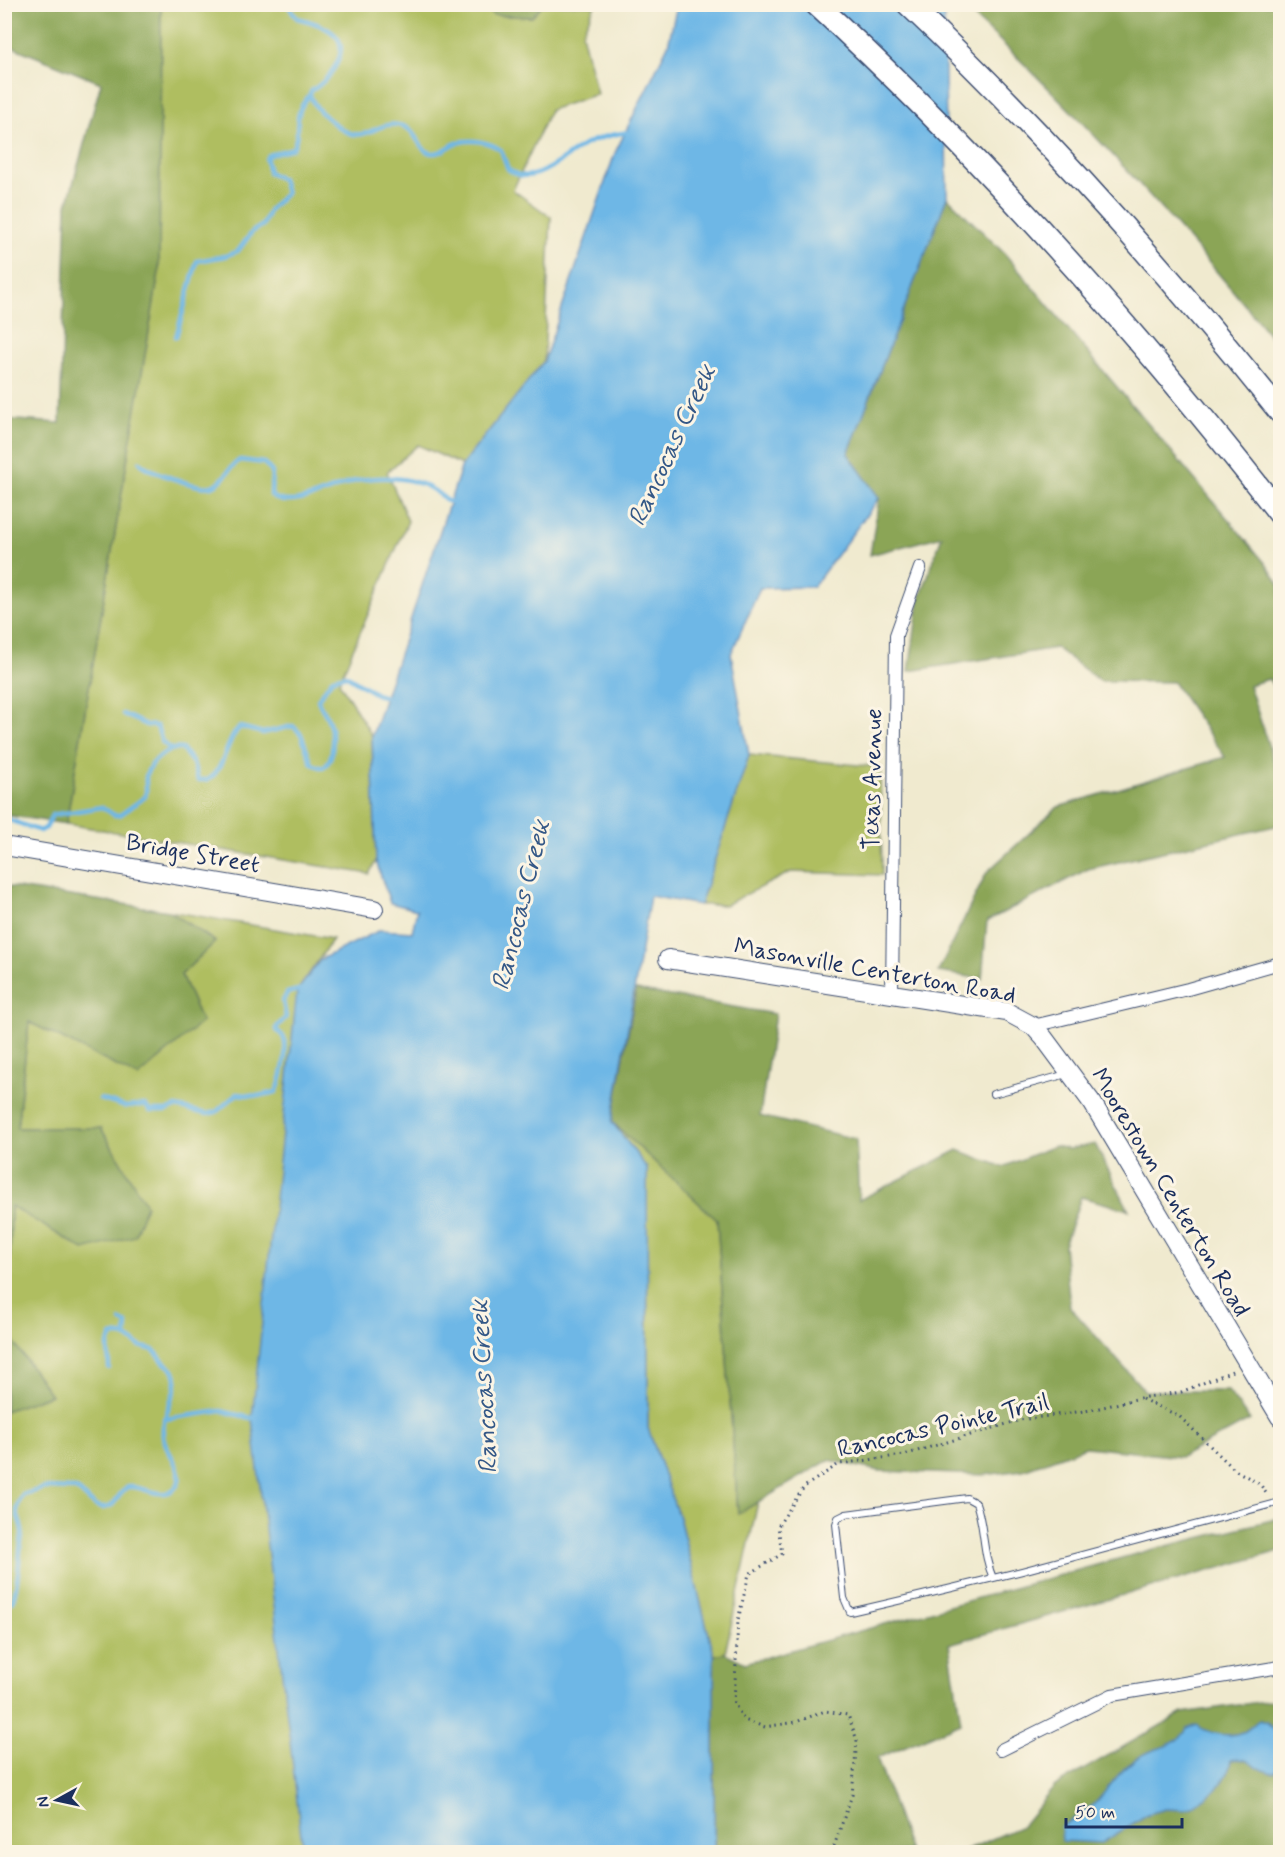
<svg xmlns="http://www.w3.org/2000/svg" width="1285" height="1857" font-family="Mynerve,sans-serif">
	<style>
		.green { fill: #afbe61; stroke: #657660; stroke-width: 1.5 }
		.forest { fill: #8ba557; stroke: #536a5a; stroke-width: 1.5 }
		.water { fill: #6eb7e6; stroke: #4473a2; stroke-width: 1.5 }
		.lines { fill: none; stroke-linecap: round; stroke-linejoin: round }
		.stream { stroke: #6eb7e6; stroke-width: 4.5 }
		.lane-casing { stroke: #3b4b6f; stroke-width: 8 }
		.street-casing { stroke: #3b4b6f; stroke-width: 14 }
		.secondary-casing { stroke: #3b4b6f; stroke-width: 20 }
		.highway-casing { stroke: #3b4b6f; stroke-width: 25 }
		.path { stroke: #3b4b6f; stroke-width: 3; stroke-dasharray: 1.5 4.5; stroke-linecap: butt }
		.lane { stroke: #fff; stroke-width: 6 }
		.street { stroke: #fff; stroke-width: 12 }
		.secondary { stroke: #fff; stroke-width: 18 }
		.highway { stroke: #fff; stroke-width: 22 }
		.labels { text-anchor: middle; stroke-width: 6; stroke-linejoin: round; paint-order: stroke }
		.street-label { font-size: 24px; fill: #1b2f5e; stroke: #fcf5e5 }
		.water-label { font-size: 26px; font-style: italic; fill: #345887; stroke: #fcf5e5 }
	</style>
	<rect width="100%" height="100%" fill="#fcf5e5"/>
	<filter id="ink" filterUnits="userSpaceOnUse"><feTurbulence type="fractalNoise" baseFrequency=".0167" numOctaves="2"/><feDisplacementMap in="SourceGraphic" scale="12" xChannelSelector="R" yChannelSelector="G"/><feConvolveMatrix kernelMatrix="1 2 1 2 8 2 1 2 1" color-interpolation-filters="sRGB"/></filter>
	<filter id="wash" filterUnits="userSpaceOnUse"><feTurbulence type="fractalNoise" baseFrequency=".008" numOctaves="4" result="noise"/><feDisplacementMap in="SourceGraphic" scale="24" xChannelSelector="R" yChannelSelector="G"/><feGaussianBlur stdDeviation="1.35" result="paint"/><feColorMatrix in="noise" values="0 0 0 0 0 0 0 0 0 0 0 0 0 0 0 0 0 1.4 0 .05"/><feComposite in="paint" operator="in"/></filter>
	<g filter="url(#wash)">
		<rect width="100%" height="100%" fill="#f0eacf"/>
		<g class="green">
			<polygon points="484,4 493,15 532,17 542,5 595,5 582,33 597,94 550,110 513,190 551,217 544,361 462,465 418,445 387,472 408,521 339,682 372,736 376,861 369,874 66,824 159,272 161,5"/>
			<polygon points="749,755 880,767 882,875 791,872 725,905 700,905"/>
			<polygon points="169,911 333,939 297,991 303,1852 5,1852 4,1411 51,1395 9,1336 11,1205 101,1129 17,1128 29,1022 202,1022 181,975 215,941"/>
			<polygon points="612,1122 717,1220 738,1513 758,1502 725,1653 714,1655 680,1521 648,1428 647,1168"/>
		</g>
		<g class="forest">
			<polygon points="5,4 161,5 159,272 66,824 5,815 4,419 60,423 67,205 101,83 5,44"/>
			<polygon points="484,5 542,5 532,17 493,15"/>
			<path d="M962,5h318v343c-98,-121 -204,-238 -318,-343z"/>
			<polygon points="947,197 1005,254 1266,564 1280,585 1280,697 1269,679 1249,685 1280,781 1280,825 1088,869 987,921 982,979 938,972 987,872 1058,807 1225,757 1173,682 1100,681 1056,648 909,671 919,601 942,536 870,555 879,498 848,454"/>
			<polygon points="5,886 169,911 215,942 181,975 202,1022 138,1077 29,1022 17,1128 101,1128 146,1205 135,1236 84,1250 11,1206 9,1336 51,1395 5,1411"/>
			<polygon points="636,990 775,1014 760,1116 856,1139 859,1200 958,1150 1003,1167 1054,1146 1069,1149 1095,1144 1129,1210 1081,1197 1064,1245 1070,1307 1145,1391 1228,1391 1250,1420 1181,1457 1086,1447 1023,1470 984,1475 879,1471 829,1460 738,1514 717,1220 612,1122"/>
			<polygon points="1280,1518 1280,1551 949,1644 961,1723 877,1758 910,1852 714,1852 714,1655 725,1653 745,1663 1150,1550"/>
			<polygon points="1280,1699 1280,1852 962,1852 1022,1826 1055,1786 1182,1713"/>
		</g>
		<g class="water">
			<polygon points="677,5 944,5 947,197 848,454 879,498 813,587 760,588 731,654 749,755 700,905 650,896 612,1122 647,1168 648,1428 680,1521 714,1655 714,1852 303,1852 252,1418 297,991 321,959 380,930 412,932 417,910 390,903 376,861 372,736 462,465 544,361 615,153 668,45"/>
			<path d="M1259,1720l8,2c10,12 13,18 13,33 0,34 -23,9 -35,5 -5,-1 -9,-1 -14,0l-3,13 -13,18 -23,16 -8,3 -18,-1 -18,5 -46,29 -40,-2 -1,-14c6,-4 34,-23 37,-27 12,-14 25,-34 42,-44 16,-9 37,-9 47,-27l10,-4c11,9 33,13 46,7 6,-2 10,-8 16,-12z"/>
		</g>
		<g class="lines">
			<g class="stream">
				<path d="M311,97c3,10 12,18 20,24 35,32 42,-4 72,5 14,4 15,25 29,27 11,1 16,-7 25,-10 14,-5 33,-1 44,7l7,19c24,21 55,-12 76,-24 13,-7 29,-11 45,-13"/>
				<path d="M176,337l21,-76 28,-5 13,-5 14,-19 11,-7 7,-16 16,-16 -4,-14 -13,-6 -3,-14 3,-4 24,-7c7,-13 2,-26 7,-38 3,-9 9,-12 12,-20 14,-7 39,-37 24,-54 -9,-10 -26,-15 -39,-18l-10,-14"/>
				<path d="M140,462c7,9 60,28 72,24 13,-4 16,-19 28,-26l24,3 8,9 -1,23c19,18 64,-9 84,-14 32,-7 69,-4 92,20l8,1"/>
				<polyline points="123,714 146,725 157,726 162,742 171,749"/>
				<path d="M4,818l36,13 6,-3 6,-13 50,-8 12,8h6l25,-18c3,-8 0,-12 1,-20 2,-14 22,-31 36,-28l11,14 5,17h10c17,-11 18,-41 32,-53l23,6 30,-7 8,8 11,30 11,4c14,-10 10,-37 4,-51 -3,-7 -8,-11 -9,-18l15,-21 13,-3 30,19 13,4"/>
				<path d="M100,1099l26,8 19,-2 5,6h16l10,-4 31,7 9,-2 21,-18 21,2 18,-4c6,-11 12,-42 8,-53 -1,-6 -7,-6 -8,-11l10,-11 -3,-16 4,-8 15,-4"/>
				<polyline points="121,1321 127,1324 126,1336"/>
				<polyline points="165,1419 221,1411 256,1419"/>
				<path d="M12,1602c8,-21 6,-44 10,-66 3,-14 -13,-21 1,-41l21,-7 31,1c11,5 21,27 37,16 6,-5 8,-14 16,-18 15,-2 35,15 48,0 12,-14 -11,-35 -13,-51 -3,-19 18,-48 12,-62 -2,-7 -8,-8 -12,-13 -4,-4 -5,-8 -10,-11 -4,-2 -9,-2 -13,-4 -11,-6 -14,-14 -28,-10l-4,8 1,24"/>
			</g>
		</g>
	</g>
	<g filter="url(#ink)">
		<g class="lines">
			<defs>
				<g id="lane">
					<polyline points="993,1094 1067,1074"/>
					<path d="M993,1578c-11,-24 -8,-51 -17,-75l-9,-5 -121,16 -8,4 -2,6 8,74 6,14c57,-13 115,-27 172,-41l258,-69"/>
				</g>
				<g id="street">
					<polyline points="892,996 896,635 920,568"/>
					<polyline points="1033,1026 1188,989 1280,963"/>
					<polyline points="1001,1750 1112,1695 1280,1667"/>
				</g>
				<g id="secondary">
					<polyline points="4,846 374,909"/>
					<polyline points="668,959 1007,1012 1033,1026 1044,1038 1093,1104 1280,1417"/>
				</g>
				<g id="highway">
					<path d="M816,4c170,156 323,330 464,510"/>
					<path d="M908,4c135,127 257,265 372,408"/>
				</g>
			</defs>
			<use href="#lane" class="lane-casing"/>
			<use href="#street" class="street-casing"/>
			<use href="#secondary" class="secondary-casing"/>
			<use href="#highway" class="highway-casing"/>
			<g class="path">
				<polyline points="1142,1399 1179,1416 1235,1470 1260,1484 1268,1496"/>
				<polyline points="832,1852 852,1795 857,1740 848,1715 825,1711 796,1722 765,1727 744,1720 734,1703 738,1620 749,1574 782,1554 778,1526 804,1487 839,1464 904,1455 1020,1420 1091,1410 1140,1398 1181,1392 1235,1370"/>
			</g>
			<use href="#lane" class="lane"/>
			<use href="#street" class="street"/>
			<use href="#secondary" class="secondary"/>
			<use href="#highway" class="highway"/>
		</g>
	</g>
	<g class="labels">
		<g class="street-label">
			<text transform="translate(872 779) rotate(-89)" y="8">Texas Avenue</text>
			<text transform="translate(193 853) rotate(10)" y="8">Bridge Street</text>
			<text transform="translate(875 970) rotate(10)" y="8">Masonville Centerton Road</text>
			<text transform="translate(1171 1192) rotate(59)" y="8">Moorestown Centerton Road</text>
			<text transform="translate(943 1425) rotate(-13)" y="8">Rancocas Pointe Trail</text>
		</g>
		<g class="water-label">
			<text transform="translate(671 445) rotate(-65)" y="9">Rancocas Creek</text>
			<text transform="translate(520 905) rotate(-76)" y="9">Rancocas Creek</text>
			<text transform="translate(483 1387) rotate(-93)" y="9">Rancocas Creek</text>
		</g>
	</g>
	<rect width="1285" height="1857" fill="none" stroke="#fcf5e5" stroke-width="24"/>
	<g transform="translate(57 1800) rotate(262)" stroke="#fcf5e5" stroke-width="4.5" paint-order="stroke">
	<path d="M0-4.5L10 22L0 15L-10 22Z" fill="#1b2f5e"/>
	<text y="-9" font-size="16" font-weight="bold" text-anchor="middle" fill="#1b2f5e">N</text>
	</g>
	<path d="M1066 1818v9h116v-9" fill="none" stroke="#1b2f5e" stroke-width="3"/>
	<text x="1075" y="1818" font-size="18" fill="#1b2f5e" stroke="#fcf5e5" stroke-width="4.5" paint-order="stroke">50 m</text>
</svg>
